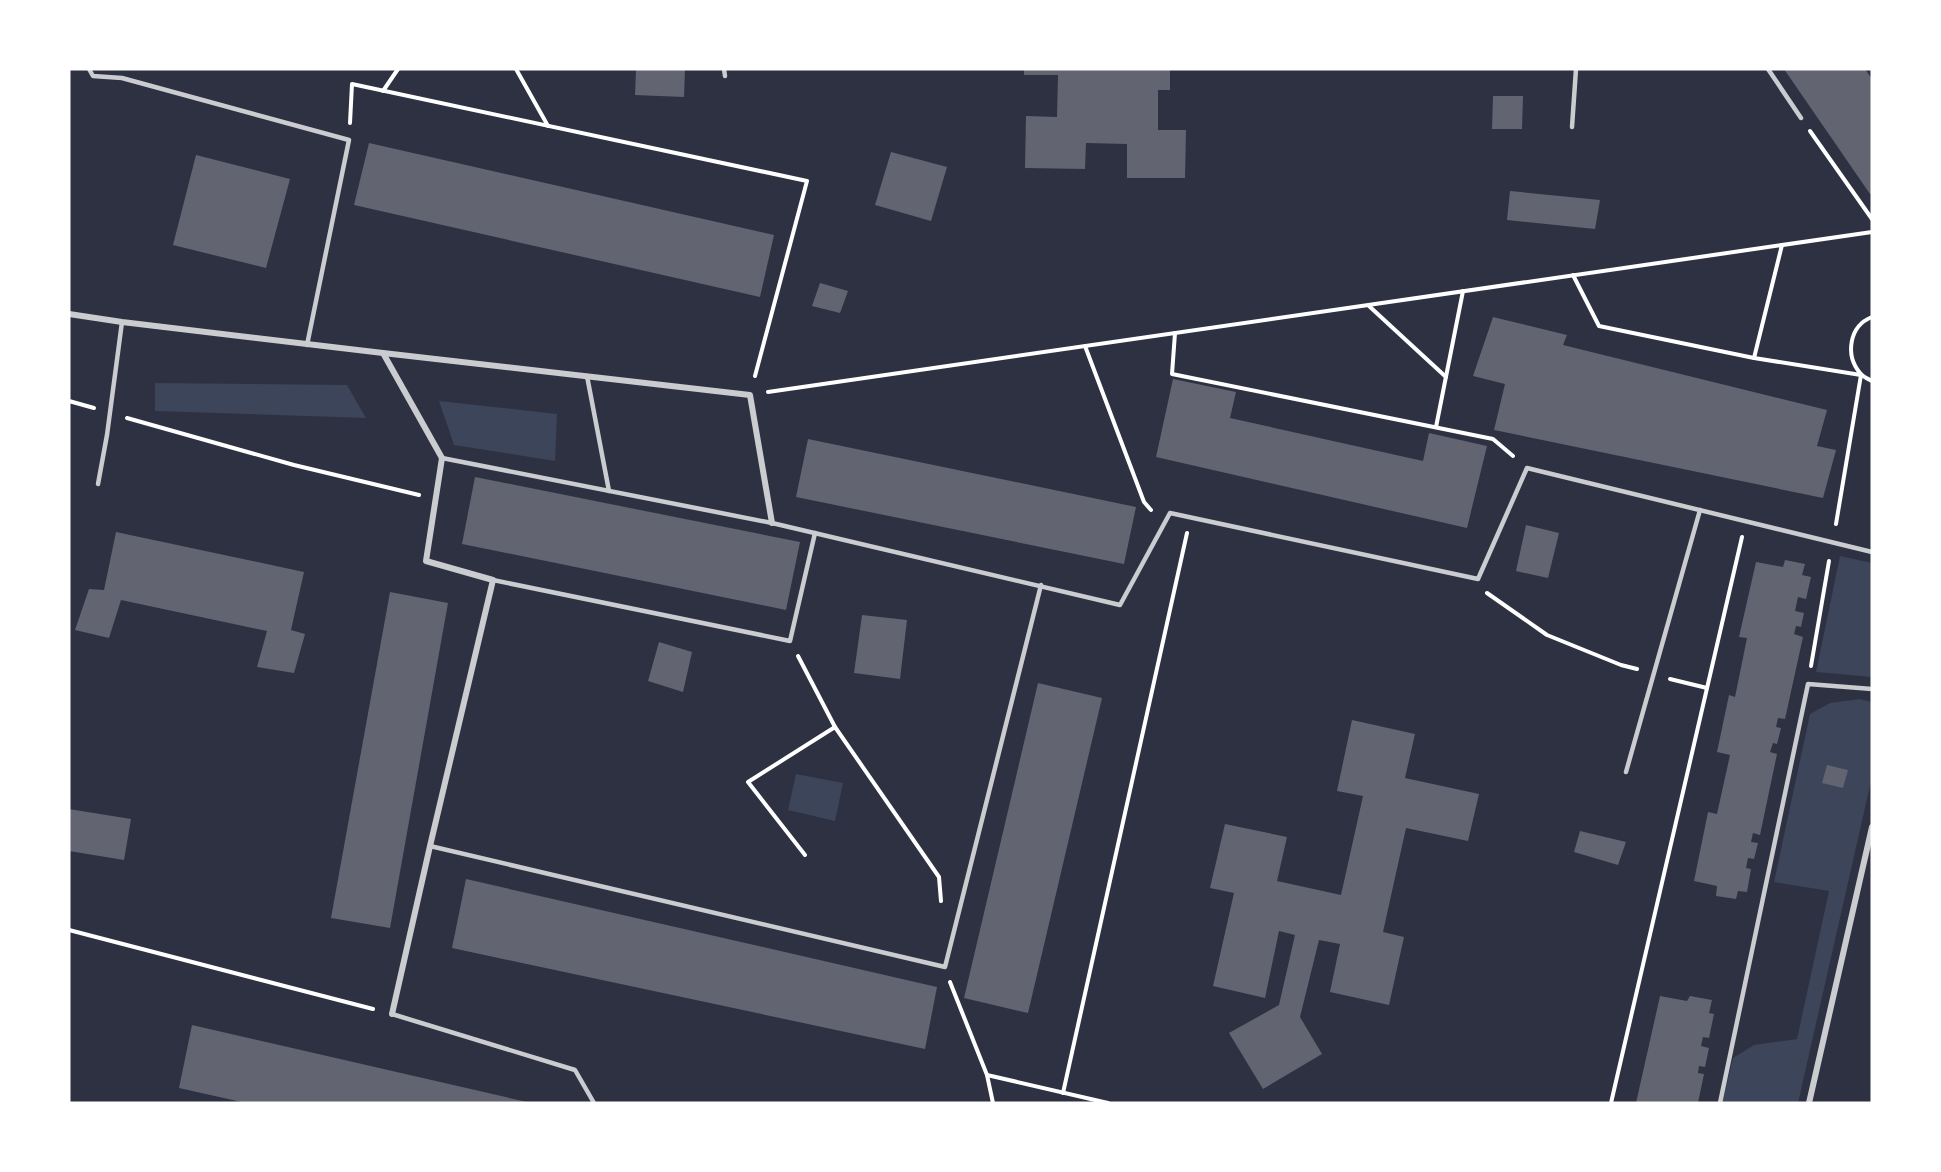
<svg xmlns="http://www.w3.org/2000/svg" width="1941" height="1172" font-family="Mulish,sans-serif">
	<style>
		.green { fill: #3c4559 }
		.building { fill: #626471 }
		.lines { fill: none; stroke-linecap: round; stroke-linejoin: round }
		.path { stroke: #fff; stroke-width: 4 }
		.service { stroke: #caccd0; stroke-width: 4.5 }
		.minor { stroke: #caccd0; stroke-width: 6 }
	</style>
	<rect width="100%" height="100%" fill="#2d3142"/>
	<g class="green">
		<polygon points="155,383 347,385 366,418 155,411"/>
		<polygon points="439,401 557,414 555,461 454,445"/>
		<polygon points="1840,556 1872,563 1872,677 1816,672"/>
		<polygon points="1860,699 1872,702 1872,777 1798,1103 1722,1103 1733,1058 1754,1045 1797,1039 1829,891 1774,882 1810,714 1830,703"/>
		<polygon points="796,774 843,783 835,821 788,810"/>
	</g>
	<g class="building">
		<polygon points="636,69 685,69 684,97 635,95"/>
		<polygon points="1024,69 1170,69 1170,90 1158,90 1158,130 1186,130 1185,178 1127,178 1127,144 1086,143 1085,169 1025,168 1026,116 1057,117 1058,75 1024,75"/>
		<polygon points="1784,69 1865,69 1872,79 1872,193 1870,194"/>
		<polygon points="1493,96 1523,96 1522,129 1492,129"/>
		<polygon points="369,143 774,235 760,297 354,205"/>
		<polygon points="891,152 947,167 931,221 875,205"/>
		<polygon points="196,155 290,179 266,268 173,245"/>
		<polygon points="1510,191 1600,200 1595,229 1507,220"/>
		<polygon points="820,283 848,291 840,313 812,306"/>
		<polygon points="1493,317 1567,335 1563,345 1827,410 1817,446 1836,450 1823,498 1494,430 1505,384 1473,376"/>
		<polygon points="1173,379 1236,392 1230,418 1423,461 1429,433 1487,446 1467,528 1156,457"/>
		<polygon points="808,439 1136,507 1124,564 796,497"/>
		<polygon points="475,477 800,542 786,610 462,544"/>
		<polygon points="1526,525 1559,533 1548,578 1516,571"/>
		<polygon points="116,532 304,572 291,630 305,634 294,673 257,667 267,631 121,600 109,638 75,630 89,589 104,590"/>
		<polygon points="1785,560 1805,564 1802,575 1811,577 1806,599 1798,597 1795,611 1804,613 1801,627 1796,626 1794,634 1803,637 1785,719 1778,718 1776,727 1781,728 1777,744 1773,743 1770,752 1777,754 1760,835 1753,833 1751,842 1758,843 1754,859 1748,858 1746,868 1751,869 1747,892 1738,891 1736,899 1716,896 1717,886 1694,881 1708,812 1717,814 1730,755 1717,752 1729,695 1735,697 1747,638 1739,637 1756,562 1783,567"/>
		<polygon points="390,592 448,603 390,928 331,918"/>
		<polygon points="862,615 907,620 900,679 854,673"/>
		<polygon points="659,642 692,652 683,692 648,681"/>
		<polygon points="1038,683 1102,698 1028,1013 964,998"/>
		<polygon points="1352,720 1415,734 1405,778 1479,794 1468,841 1406,828 1383,932 1404,937 1389,1005 1330,992 1340,944 1319,940 1300,1017 1322,1054 1263,1089 1229,1033 1279,1005 1295,935 1279,931 1265,998 1213,986 1234,893 1210,888 1225,824 1287,837 1277,881 1341,895 1363,796 1337,791"/>
		<polygon points="1827,765 1848,770 1843,788 1822,783"/>
		<polygon points="69,809 131,819 124,860 69,851"/>
		<polygon points="1580,831 1626,842 1618,865 1574,852"/>
		<polygon points="466,879 937,987 925,1049 452,948"/>
		<polygon points="1660,996 1687,1001 1690,996 1712,1000 1709,1013 1714,1014 1709,1038 1703,1037 1701,1046 1709,1048 1705,1067 1699,1066 1698,1073 1704,1074 1698,1103 1636,1103"/>
		<polygon points="192,1025 527,1102 527,1103 246,1103 179,1088"/>
	</g>
	<g class="lines">
		<g class="path">
			<polyline points="516,69 548,126"/>
			<polyline points="383,91 398,69"/>
			<polyline points="350,123 352,84 807,181 755,376"/>
			<polyline points="1810,131 1872,219"/>
			<polyline points="1573,275 1599,326 1754,358 1861,375 1836,524"/>
			<polyline points="1369,306 1446,377"/>
			<path d="M1872,317c-23,9 -27,38 -12,56 3,4 8,6 12,8"/>
			<polyline points="1175,333 1172,374 1493,439 1513,456"/>
			<polyline points="1085,346 1144,502 1151,510"/>
			<polyline points="1754,358 1782,245"/>
			<polyline points="768,392 1872,232"/>
			<polyline points="69,401 94,408"/>
			<polyline points="127,418 294,465 419,495"/>
			<polyline points="1436,427 1463,291"/>
			<polyline points="1487,593 1547,635 1621,665 1637,669"/>
			<polyline points="798,656 835,727"/>
			<polyline points="1811,666 1829,561"/>
			<polyline points="1670,679 1707,688"/>
			<polyline points="805,855 748,782 835,727 939,877 941,901"/>
			<polyline points="69,930 373,1009"/>
			<polyline points="950,982 987,1075 1108,1103"/>
			<polyline points="987,1075 993,1103"/>
			<polyline points="1063,1093 1187,533"/>
			<polyline points="1611,1103 1742,537"/>
		</g>
		<g class="service">
			<polyline points="89,69 93,76 122,78 349,140 307,345"/>
			<polyline points="724,69 725,76"/>
			<polyline points="1768,69 1801,118"/>
			<polyline points="1572,127 1576,69"/>
			<polyline points="587,376 609,491"/>
			<polyline points="442,458 772,523 1120,605 1170,513 1478,579 1527,468 1872,552"/>
			<polyline points="98,484 107,435 122,322"/>
			<polyline points="493,580 790,641 815,533"/>
			<polyline points="1626,772 1700,510"/>
			<polyline points="430,846 945,967 1041,585"/>
			<polyline points="392,1014 575,1070 594,1103"/>
			<polyline points="1720,1103 1808,684 1872,689"/>
		</g>
		<g class="minor">
			<polyline points="69,314 122,322 383,353 442,458 426,561 493,580 430,846 392,1014"/>
			<polyline points="383,353 750,395 772,523"/>
			<polyline points="1809,1103 1872,827"/>
		</g>
	</g>
	<rect width="1941" height="1172" fill="none" stroke="#ffffff" stroke-width="141"/>
</svg>
